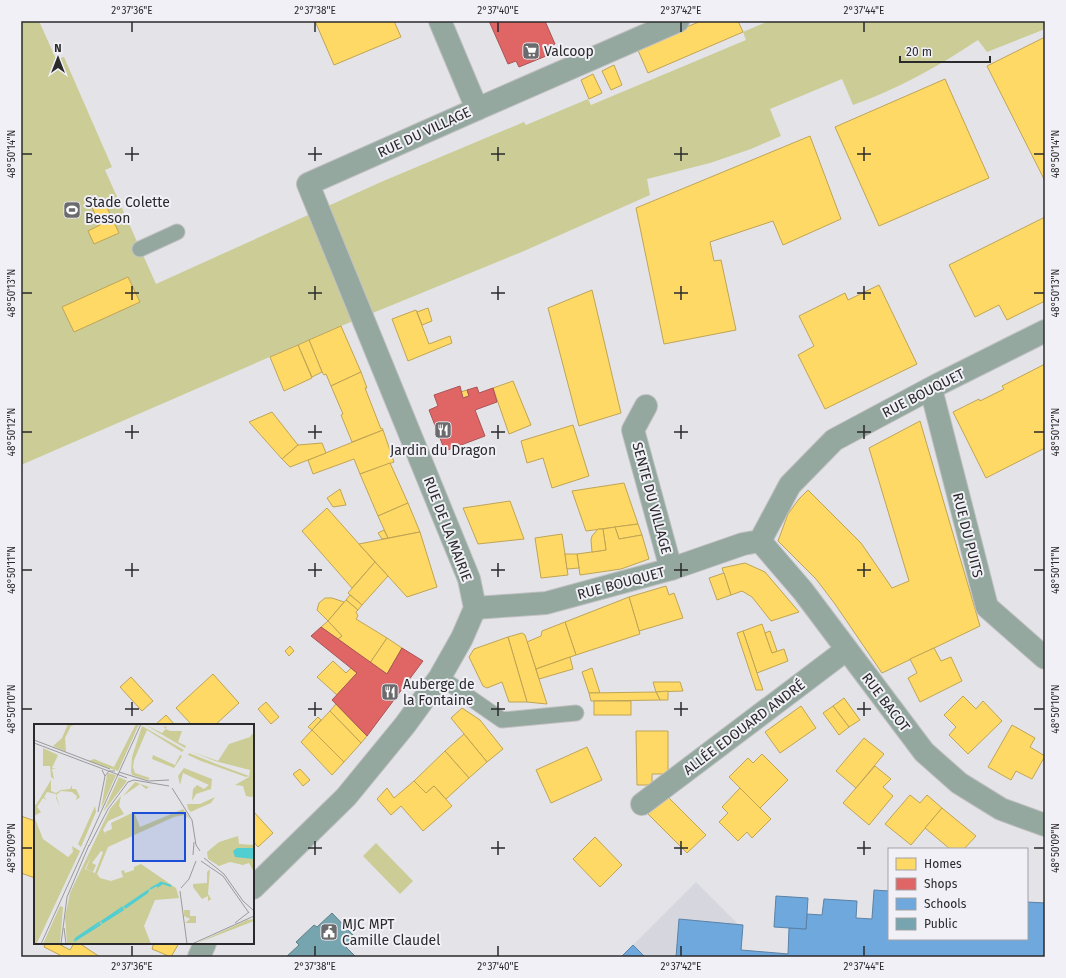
<svg xmlns="http://www.w3.org/2000/svg" width="1066" height="978" font-family="'Fira Sans',sans-serif">
	<style>
		.built { fill: #d6d6df }
		.green { fill: #cbcc96 }
		.homes { fill: #ffd966; stroke: #bfa455 }
		.shops { fill: #e06666; stroke: #a95455 }
		.schools { fill: #6fa8dc; stroke: #5a82a7 }
		.public { fill: #76a5af; stroke: #5f8088 }
		.lines { fill: none; stroke-linecap: round; stroke-linejoin: round }
		.lane-casing { stroke: #c0c0c2; stroke-width: 17 }
		.street-casing { stroke: #c0c0c2; stroke-width: 24 }
		.lane { stroke: #94a89f; stroke-width: 15 }
		.street { stroke: #94a89f; stroke-width: 22 }
		.ticks { fill: none; stroke: #2a2a2c; stroke-width: 1.5 }
		.labels { text-anchor: middle; stroke-width: 4; stroke-linejoin: round; paint-order: stroke }
		.poi-label { font-size: 14px; fill: #2a2a2c; stroke: #f0f0f6; text-anchor: start }
		.street-label { font-size: 14px; fill: #2a2a2c; stroke: #f0f0f6 }
		.inset-river { fill: none; stroke: #50ced2; stroke-width: 2 }
		.inset-road { fill: none; stroke: #9a9a9d; stroke-width: 1 }
		.view { fill: #1d4ed8; fill-opacity: 0.15; stroke: #1d4ed8; stroke-width: 2 }
		.inset-edge { fill: none; stroke: #2a2a2c; stroke-width: 2 }
		.neatline { fill: none; stroke: #2a2a2c; stroke-width: 1.5 }
		.ticks-label { font-size: 10px; text-anchor: middle; fill: #2a2a2c }
	</style>
	<rect width="100%" height="100%" fill="#e4e4e8"/>
	<polygon class="built" points="696,882 738,924 743,925 742,950 788,953 789,928 774,927 776,896 808,898 807,914 822,915 824,899 857,901 856,918 871,919 874,890 889,891 889,939 1027,939 1027,902 1045,903 1045,957 621,957"/>
	<g class="green">
		<path d="M21,21h18l17,38 8,-2 48,110 -7,3 51,114 225,-102 143,-60 2,3 62,-26 3,6 155,-65 -3,-8 26,-11h276v8l-58,23 -9,-12c-39,26 -80,49 -125,65l-11,-26 -72,30 11,27 -30,13 -41,14 -63,16 3,16 -126,56 -183,75 -320,139z"/>
		<polygon points="376,843 413,881 400,894 363,856"/>
	</g>
	<g class="homes">
		<polygon points="315,21 394,21 401,37 334,65"/>
		<polygon points="701,21 738,21 743,32 648,73 637,48"/>
		<polygon points="1045,37 1045,181 987,66"/>
		<polygon points="614,65 622,85 611,90 602,71"/>
		<polygon points="593,74 602,93 589,99 581,80"/>
		<polygon points="945,79 989,178 879,226 835,127"/>
		<polygon points="810,136 841,219 783,245 773,221 710,242 714,261 721,260 736,330 664,344 636,208"/>
		<polygon points="103,199 119,233 94,244 88,231 100,225 91,205"/>
		<polygon points="1045,217 1045,301 1007,320 999,305 975,317 949,265"/>
		<polygon points="128,277 140,302 74,332 62,307"/>
		<polygon points="879,285 917,364 825,409 798,355 814,346 799,316 845,293 848,300"/>
		<polygon points="592,290 621,413 579,426 548,308"/>
		<polygon points="428,308 432,321 422,325 417,312"/>
		<polygon points="416,310 429,344 450,336 452,343 408,361 392,319"/>
		<polygon points="341,326 361,372 331,386 326,374 324,375 322,372 309,340"/>
		<polygon points="309,340 322,372 312,377 298,345"/>
		<polygon points="298,345 312,378 284,391 270,357"/>
		<polygon points="1045,364 1045,448 986,478 953,412 979,399 980,401 1004,389 1002,386"/>
		<polygon points="361,372 367,388 365,388 381,429 382,428 383,430 352,442 341,415 343,414 331,386"/>
		<polygon points="513,381 531,425 509,434 493,388"/>
		<polygon points="467,390 469,396 463,398 461,392"/>
		<polygon points="272,412 298,445 282,459 249,422"/>
		<polygon points="920,421 980,626 882,673 835,604 816,579 778,541 788,514 799,499 808,490 861,543 892,588 909,581 869,448"/>
		<polygon points="573,425 589,476 552,488 543,458 527,463 521,441"/>
		<polygon points="383,430 394,462 360,474 354,459 313,474 308,460"/>
		<polygon points="322,443 326,453 290,467 282,459 298,445"/>
		<polygon points="390,463 408,503 378,516 360,474"/>
		<polygon points="624,483 638,524 586,531 572,491"/>
		<polygon points="340,489 346,505 333,507 327,498"/>
		<polygon points="510,501 524,539 478,544 463,508"/>
		<polygon points="408,503 420,532 388,538 378,516"/>
		<polygon points="327,508 375,562 352,588 302,531"/>
		<polygon points="638,524 642,535 619,539 615,527"/>
		<polygon points="615,527 619,539 642,535 649,559 621,569 580,575 577,554 606,550 603,529"/>
		<polygon points="598,529 603,529 606,550 592,552 591,540 592,536"/>
		<polygon points="384,530 388,538 382,539 378,533"/>
		<polygon points="420,532 437,587 407,597 359,544"/>
		<polygon points="562,534 568,575 541,578 535,538"/>
		<polygon points="565,554 577,554 579,568 567,569"/>
		<polygon points="375,562 388,576 362,605 348,593"/>
		<polygon points="745,563 765,572 799,612 771,621 752,597 742,591 731,595 722,568"/>
		<polygon points="724,573 731,595 717,600 709,578"/>
		<polygon points="666,586 669,595 674,593 683,618 639,631 629,597"/>
		<polygon points="350,595 362,605 358,610 346,600"/>
		<polygon points="629,597 640,634 576,655 565,622"/>
		<polygon points="325,598 332,598 344,602 328,621 317,610 319,603"/>
		<polygon points="346,600 358,610 356,612 358,616 356,619 387,638 370,663 338,639 342,636 328,621"/>
		<polygon points="328,621 342,636 338,639 321,627"/>
		<polygon points="565,622 576,655 536,669 527,642 541,636 542,631"/>
		<polygon points="762,624 772,653 784,649 788,661 757,673 743,631"/>
		<polygon points="743,631 757,673 763,690 756,690 737,633"/>
		<polygon points="770,631 777,651 772,653 765,633"/>
		<polygon points="522,633 525,635 547,704 527,702 508,637"/>
		<polygon points="508,637 527,702 509,702 502,682 487,688 483,686 469,657 474,649"/>
		<polygon points="387,638 402,648 387,674 370,663"/>
		<polygon points="290,646 294,651 289,656 285,651"/>
		<polygon points="934,648 941,661 951,657 962,681 920,702 908,678 917,673 910,659"/>
		<polygon points="570,657 573,669 539,679 536,669"/>
		<polygon points="333,661 346,673 351,668 357,673 337,695 317,677"/>
		<polygon points="592,668 600,693 589,693 582,672"/>
		<polygon points="213,674 239,703 215,725 192,725 176,708"/>
		<polygon points="131,677 153,701 142,711 120,687"/>
		<polygon points="653,682 680,682 683,691 656,692"/>
		<polygon points="668,691 668,700 660,700 656,692"/>
		<polygon points="656,692 660,700 591,701 589,693"/>
		<polygon points="963,696 976,709 983,701 1002,721 968,754 949,735 956,727 944,715"/>
		<polygon points="844,698 860,720 849,727 833,706"/>
		<rect x="594" y="701" width="37" height="14"/>
		<polygon points="266,702 279,717 271,724 258,709"/>
		<polygon points="336,704 367,736 361,743 330,711"/>
		<polygon points="801,706 816,728 780,753 765,732"/>
		<polygon points="833,706 849,727 839,735 823,713"/>
		<polygon points="462,708 480,720 503,749 487,762 451,718"/>
		<polygon points="330,711 361,743 344,762 312,730"/>
		<polygon points="166,715 175,725 155,725"/>
		<polygon points="318,717 321,720 312,730 308,727"/>
		<polygon points="1012,725 1035,738 1030,747 1045,756 1032,779 1016,771 1011,780 988,767"/>
		<polygon points="312,730 344,762 332,775 301,742"/>
		<polygon points="636,731 668,731 668,774 652,774 652,785 637,785"/>
		<polygon points="464,734 487,762 469,778 445,751"/>
		<polygon points="864,738 884,754 856,788 836,771"/>
		<polygon points="587,747 602,780 551,803 536,770"/>
		<polygon points="445,751 469,778 446,799 434,786 426,793 414,781"/>
		<polygon points="762,754 788,780 760,808 729,777 748,758 753,763"/>
		<polygon points="875,766 891,779 883,787 893,796 869,825 843,803"/>
		<polygon points="300,769 310,780 303,786 293,774"/>
		<polygon points="414,781 426,793 434,786 452,806 423,831 401,806 391,815 377,799 387,788 394,798"/>
		<polygon points="740,788 771,819 752,838 747,832 738,841 719,822 728,813 722,807"/>
		<polygon points="666,795 706,835 687,853 647,813"/>
		<polygon points="910,795 920,803 927,795 942,808 911,845 885,824"/>
		<polygon points="942,808 976,836 964,849 950,849 925,828"/>
		<polygon points="253,811 273,833 258,847 253,841"/>
		<polygon points="21,816 35,821 35,878 21,873"/>
		<polygon points="595,837 622,865 600,887 573,859"/>
		<polygon points="46,943 57,943 70,950 74,943 79,943 100,957 59,957 60,955 44,947"/>
		<polygon points="154,943 179,943 171,957 152,949"/>
	</g>
	<g class="shops">
		<polygon points="489,21 545,21 555,44 548,47 551,54 519,67 516,61 508,64"/>
		<polygon points="460,386 463,398 469,396 467,390 477,387 479,393 493,388 497,402 475,410 485,436 445,451 429,410 438,406 434,395"/>
		<polygon points="321,627 387,674 402,648 423,661 367,736 332,700 357,673 311,636"/>
	</g>
	<g class="schools">
		<polygon points="874,890 889,891 889,939 1027,939 1027,902 1045,903 1045,957 676,957 679,919 743,925 741,950 788,954 789,928 806,929 807,914 822,915 824,899 857,901 856,918 872,919"/>
		<polygon points="776,896 808,898 806,929 774,927"/>
		<polygon points="633,945 645,957 621,957"/>
	</g>
	<polygon class="public" points="332,913 356,938 346,947 356,957 286,957 299,945 296,942 314,925 317,927"/>
	<g class="lines">
		<defs>
			<g id="lane">
				<polyline points="140,249 177,232"/>
				<polyline points="440,677 502,720 576,713"/>
			</g>
			<g id="street">
				<polyline points="477,109 678,21"/>
				<polyline points="931,389 987,607 1045,658"/>
				<polyline points="646,406 633,430 671,569"/>
				<polyline points="760,541 803,591 924,752 959,783 1001,809 1045,825"/>
				<polyline points="475,608 546,603 671,569 743,544 760,541 790,485 834,440 937,385 1045,331"/>
				<polyline points="642,804 846,650"/>
				<polyline points="253,888 346,797 405,725 440,677 462,638 475,608 469,579 308,184 477,109 440,21"/>
				<polyline points="199,957 205,943"/>
			</g>
		</defs>
		<use href="#lane" class="lane-casing"/>
		<use href="#street" class="street-casing"/>
		<use href="#lane" class="lane"/>
		<use href="#street" class="street"/>
	</g>
	<path class="ticks" d="M132,22v10M315,22v10M498,22v10M681,22v10M864,22v10M132,147v14M315,147v14M498,147v14M681,147v14M864,147v14M22,154h10M125,154h14M308,154h14M491,154h14M674,154h14M857,154h14M1034,154h10M132,286v14M315,286v14M498,286v14M681,286v14M864,286v14M22,293h10M125,293h14M308,293h14M491,293h14M674,293h14M857,293h14M1034,293h10M132,425v14M315,425v14M498,425v14M681,425v14M864,425v14M22,432h10M125,432h14M308,432h14M491,432h14M674,432h14M857,432h14M1034,432h10M132,563v14M315,563v14M498,563v14M681,563v14M864,563v14M22,570h10M125,570h14M308,570h14M491,570h14M674,570h14M857,570h14M1034,570h10M132,702v14M315,702v14M498,702v14M681,702v14M864,702v14M22,709h10M125,709h14M308,709h14M491,709h14M674,709h14M857,709h14M1034,709h10M315,841v14M498,841v14M681,841v14M864,841v14M22,848h10M308,848h14M491,848h14M674,848h14M857,848h14M1034,848h10M132,946v10M315,946v10M498,946v10M681,946v10M864,946v10"/>
	<defs>
		<symbol id="supermarket-square" viewBox="-11 -11 22 22"><rect x="-9" y="-9" width="18" height="18" rx="4" fill="#6b6b6e" stroke="#f0f0f6"/><path d="M-6-5.5h2.5l.6 2H6L4.5 2H-2.5L-4.4-4H-6ZM-1.5 3.2a1.3 1.3 0 1 0 .1 0ZM3 3.2a1.3 1.3 0 1 0 .1 0Z" fill="#fff"/></symbol>
		<symbol id="stadium-square" viewBox="-11 -11 22 22"><rect x="-9" y="-9" width="18" height="18" rx="4" fill="#6b6b6e" stroke="#f0f0f6"/><path d="M0-5a6.5 5 0 1 0 0 10a6.5 5 0 1 0 0-10ZM-3.5-1.8h7v3.6h-7Z" fill="#fff"/></symbol>
		<symbol id="restaurant-square" viewBox="-11 -11 22 22"><rect x="-9" y="-9" width="18" height="18" rx="4" fill="#6b6b6e" stroke="#f0f0f6"/><path d="M-5-6h1v4h1v-4h1v4h1v-4h1v5L-1.5 .5V6h-2V.5L-5-1ZM5-6V6H3V1.5H1.5Q1.5-4 5-6Z" fill="#fff"/></symbol>
		<symbol id="civic-square" viewBox="-11 -11 22 22"><rect x="-9" y="-9" width="18" height="18" rx="4" fill="#6b6b6e" stroke="#f0f0f6"/><path d="M-.6-6.5H3V-4.5H.6V-3L4-1V1h2V6H-6V1h2V-1L-.6-3ZM-1.2 2.5V6h2.4V2.5Z" fill="#fff"/></symbol>
	</defs>
	<g fill-rule="evenodd">
		<use href="#supermarket-square" x="521" y="41" width="20" height="20"/>
		<use href="#stadium-square" x="62" y="200" width="20" height="20"/>
		<use href="#restaurant-square" x="433" y="420" width="20" height="20"/>
		<use href="#restaurant-square" x="380" y="682" width="20" height="20"/>
		<use href="#civic-square" x="319" y="922" width="20" height="20"/>
	</g>
	<g class="labels">
		<g class="poi-label">
			<text x="544" y="56">Valcoop</text>
			<text x="85" y="207">Stade Colette<tspan x="85" dy="16">Besson</tspan></text>
			<text x="443" y="455" text-anchor="middle">Jardin du Dragon</text>
			<text x="403" y="689">Auberge de<tspan x="403" dy="16">la Fontaine</tspan></text>
			<text x="342" y="929">MJC MPT<tspan x="342" dy="16">Camille Claudel</tspan></text>
		</g>
		<g class="street-label">
			<text transform="translate(424 132) rotate(-25)" y="5">RUE DU VILLAGE</text>
			<text transform="translate(923 393) rotate(-27)" y="5">RUE BOUQUET</text>
			<text transform="translate(652 498) rotate(75)" y="5">SENTE DU VILLAGE</text>
			<text transform="translate(448 529) rotate(69)" y="5">RUE DE LA MAIRIE</text>
			<text transform="translate(968 535) rotate(76)" y="5">RUE DU PUITS</text>
			<text transform="translate(621 583) rotate(-15)" y="5">RUE BOUQUET</text>
			<text transform="translate(886 702) rotate(53)" y="5">RUE BACOT</text>
			<text transform="translate(744 727) rotate(-37)" y="5">ALLÉE EDOUARD ANDRÉ</text>
		</g>
	</g>
	<g transform="translate(34 724)">
		<rect width="220" height="220" fill="#e4e4e8"/>
		<path d="M34,0h9l-6,2 -6,12 1,14 -13,-6 9,-8zM102,0h3l-21,47 -30,-10 6,-2 20,8zM110,0l18,9 4,-4 -3,-3 3,1 1,-3 -1,5 4,2h12l-4,11 8,4 -1,2zM108,2l42,24 -2,2 -35,-22 -13,30 -1,7 2,6 15,5 -2,2 -16,-5 -1,-3 1,-15zM218,10h2v62l-3,1 -5,-1 -3,-10 -8,-1 14,-8 1,-7 -35,-9 -25,-10 28,10 11,-17 21,-7zM9,24l15,7 -6,13 5,1h-5l2,10 -3,-2 -1,-11h-7zM155,29l30,12 30,11 -3,1 -45,-16 -13,-6zM119,31l22,10 5,-10 2,1 -8,12v5v-5l-22,-9zM150,44l28,11 -1,10 -15,5 -4,7 1,-12 4,-4 7,4 5,-4 -26,-12 -3,12 -2,-9zM74,49l8,2 -15,34 6,-34zM85,53l8,4 -23,30v-1zM17,56v11l5,2 5,-3 9,-1 2,-4v4h4l4,8 -4,3 1,-4 -5,-4 -11,-1 -5,4 4,12 -4,-9v-4l-9,-2 -3,5 3,3 -4,-2 -6,9 4,5 -7,4 9,23 25,18 5,-5 -1,-6 8,5 -43,92 -3,1v-141l2,2zM101,58l14,5 -3,2 -6,-5 -17,12zM87,72l-2,10 5,8 -16,7 -5,9 4,6 -2,-4 7,-3 -1,-6 23,-11 6,15 43,-18 8,11 -6,-6 3,5 -4,-4 -10,2 -66,30 -11,27 3,4 11,3 12,-4 -2,-6 3,-1 1,3 9,-3v-3l7,-3 35,24 3,10 -24,2 -11,26 7,18h-84l-2,-27 5,-24 40,-84zM67,127l2,1 -8,21 -10,-4 6,-13 -5,13 7,3 3,-7 -4,-2zM181,73l-4,6 -14,6 -6,3 -3,-3 -1,-5h13zM61,82l1,6 -15,35 -3,-3zM204,112l1,8 15,1v27l-5,-9 -6,2 -13,-3 -11,4 -11,-7 -1,-7 12,-10zM176,145l-2,25 3,5 2,-1 -5,3v-5l-6,3 -9,-12v-3l14,-1v-11zM26,182l3,1 -3,37h-17zM150,186h6v6h6v7h-11l5,-4 -6,-3zM220,195v2l-59,23 52,-24z" fill="#cbcc96" fill-rule="evenodd"/>
		<path d="M203,124h17v11l-19,-2 -2,-6z" fill="#50ced2"/>
		<path class="inset-river" d="M123,163l6,-4 8,3M116,165l12,-7M90,183l25,-17M91,184l23,-16M67,198l22,-15M68,199l22,-14M41,215l25,-17M40,217l27,-17"/>
		<path class="inset-road" d="M0,16l76,29M0,19l93,35M85,48l29,9 21,-1M71,52l4,-5h6M100,56l35,6M138,64l20,32 4,25 4,6M64,88l7,-36 -3,-6M55,122l19,-37 20,-27 6,-2M159,131l1,-13M170,134l20,16 19,27 10,9M167,137l22,15 26,37M147,164l8,-9 7,-18M146,167l7,53M201,199l14,-11M30,204l2,16M7,220l100,-220M27,220l6,-47 22,-52M158,220l62,-28"/>
		<path class="view" d="M99,89h52v48h-52z"/>
		<rect width="220" height="220" class="inset-edge"/>
	</g>
	<rect width="1066" height="978" fill="none" stroke="#f0f0f6" stroke-width="44"/>
	<rect x="888" y="848" width="140" height="92" fill="#f0f0f6" stroke="#a1a1a5"/>
	<rect x="896" y="858" width="20" height="12" fill="#ffd966" stroke="#a1a1a5"/>
	<text x="924" y="868" font-size="12" fill="#2a2a2c">Homes</text>
	<rect x="896" y="878" width="20" height="12" fill="#e06666" stroke="#a1a1a5"/>
	<text x="924" y="888" font-size="12" fill="#2a2a2c">Shops</text>
	<rect x="896" y="898" width="20" height="12" fill="#6fa8dc" stroke="#a1a1a5"/>
	<text x="924" y="908" font-size="12" fill="#2a2a2c">Schools</text>
	<rect x="896" y="918" width="20" height="12" fill="#76a5af" stroke="#a1a1a5"/>
	<text x="924" y="928" font-size="12" fill="#2a2a2c">Public</text>
	<g transform="translate(58 58)" stroke="#f0f0f6" stroke-width="3" paint-order="stroke">
	<path d="M0-3L7 15L0 10L-7 15Z" fill="#2a2a2c"/>
	<text y="-6" font-size="11" font-weight="bold" text-anchor="middle" fill="#2a2a2c">N</text>
	</g>
	<path d="M900 56v6h90v-6" fill="none" stroke="#2a2a2c" stroke-width="2"/>
	<text x="906" y="56" font-size="12" fill="#2a2a2c" stroke="#f0f0f6" stroke-width="3" paint-order="stroke">20 m</text>
	<rect x="22" y="22" width="1022" height="934" class="neatline"/>
	<g class="ticks-label">
		<text x="132" y="14">2°37'36"E</text>
		<text x="315" y="14">2°37'38"E</text>
		<text x="498" y="14">2°37'40"E</text>
		<text x="681" y="14">2°37'42"E</text>
		<text x="864" y="14">2°37'44"E</text>
		<text transform="translate(11 154) rotate(-90)" y="4">48°50'14"N</text>
		<text transform="translate(1055 154) rotate(-90)" y="4">48°50'14"N</text>
		<text transform="translate(11 293) rotate(-90)" y="4">48°50'13"N</text>
		<text transform="translate(1055 293) rotate(-90)" y="4">48°50'13"N</text>
		<text transform="translate(11 432) rotate(-90)" y="4">48°50'12"N</text>
		<text transform="translate(1055 432) rotate(-90)" y="4">48°50'12"N</text>
		<text transform="translate(11 570) rotate(-90)" y="4">48°50'11"N</text>
		<text transform="translate(1055 570) rotate(-90)" y="4">48°50'11"N</text>
		<text transform="translate(11 709) rotate(-90)" y="4">48°50'10"N</text>
		<text transform="translate(1055 709) rotate(-90)" y="4">48°50'10"N</text>
		<text transform="translate(11 848) rotate(-90)" y="4">48°50'09"N</text>
		<text transform="translate(1055 848) rotate(-90)" y="4">48°50'09"N</text>
		<text x="132" y="970">2°37'36"E</text>
		<text x="315" y="970">2°37'38"E</text>
		<text x="498" y="970">2°37'40"E</text>
		<text x="681" y="970">2°37'42"E</text>
		<text x="864" y="970">2°37'44"E</text>
	</g>
</svg>
